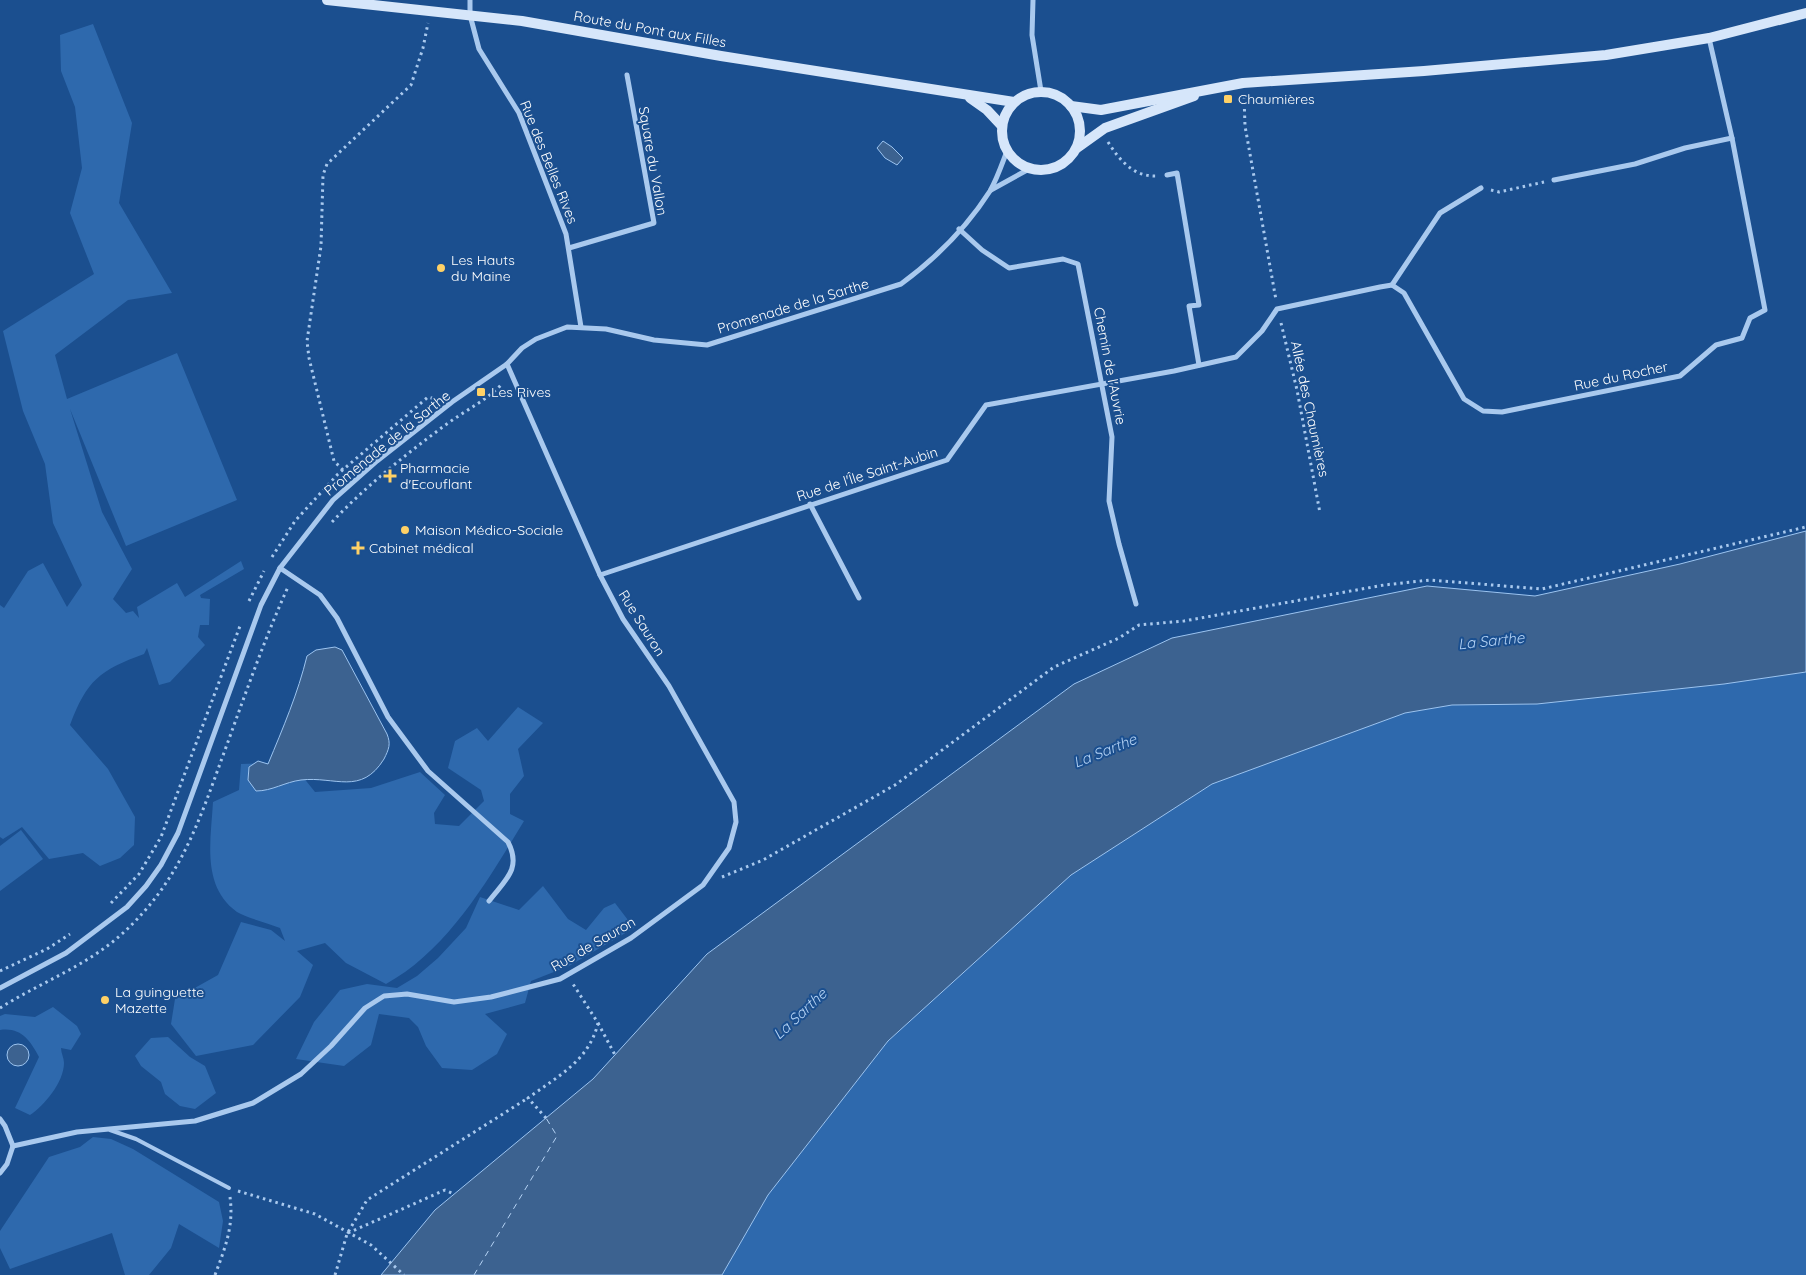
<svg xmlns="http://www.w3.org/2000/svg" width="1806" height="1275" font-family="Quicksand,sans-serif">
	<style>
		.green { fill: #2e69ad }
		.water { fill: #3c6290; stroke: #9cc4f0 }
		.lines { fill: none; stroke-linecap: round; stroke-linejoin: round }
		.ferry { stroke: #b5d3f5; stroke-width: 1; stroke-dasharray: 6 5; stroke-linecap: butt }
		.path { stroke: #a9c9ee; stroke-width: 3; stroke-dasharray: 2.5 4; stroke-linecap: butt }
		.lane { stroke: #a9c9ee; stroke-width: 4 }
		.street { stroke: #a9c9ee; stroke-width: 5 }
		.secondary { stroke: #d6e6fa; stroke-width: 10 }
		.poi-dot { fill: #ffd166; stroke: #1b4f8f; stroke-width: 2 }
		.labels { text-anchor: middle; stroke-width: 4; stroke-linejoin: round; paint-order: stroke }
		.street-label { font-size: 14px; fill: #fff; stroke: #1b4f8f }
		.poi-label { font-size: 14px; fill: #fff; stroke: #1b4f8f; text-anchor: start }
		.water-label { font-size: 15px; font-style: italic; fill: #b5d3f5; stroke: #1b4f8f }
	</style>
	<rect width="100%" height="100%" fill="#1b4f8f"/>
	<g class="green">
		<path d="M93,24l39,99 -13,80 53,90 -44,7 -73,55 12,44 110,-46 60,147 -111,46 -56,-137 32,103 30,57 -19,30 13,14 7,-2 6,7 -2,-11 40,-24 8,14 56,-36 3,8 -44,26 1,3 9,1 -1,26h-9l-2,12 7,8 -35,37 -11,3 -12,-37 -3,6c-44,16 -57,26 -74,71l38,44 27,48 -1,28 -14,13 -20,8 -17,-13 -34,6 -27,-32 -19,12 -3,-2v-232l4,3 24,-37 15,-8 24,44 15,-22 -29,-62 -8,-59 -22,-53 -20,-80 91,-57 -24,-61 12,-45 -7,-61 -14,-36 -1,-36z"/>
		<polygon points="1806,672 1806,1275 722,1275 768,1195 888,1041 1071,875 1212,784 1405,713 1452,705 1537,704 1724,684"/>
		<path d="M518,707l25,16 -25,26 6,27 -14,18v20l14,7c-36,59 -76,129 -138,163l-40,-21 -21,-20 -28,8 16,14 -13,32 -47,48 -57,11 -25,-32 4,-25 43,-24 23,-53 30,8 14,11 -5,-13c-12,-5 -33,-10 -43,-16 -36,-26 -26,-72 -24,-110l26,-12 2,-26 50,-2 24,30 56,-4 49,-16 25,23 -11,18 1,11 24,2 25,-25 -3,-11 -33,-22 7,-27 22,-13 11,13z"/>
		<polygon points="21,830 43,859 0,891 0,846"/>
		<polygon points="543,886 568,919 586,930 604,908 615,903 634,928 569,966 531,981 525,1003 485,1014 507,1034 497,1054 472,1070 442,1068 426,1046 418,1027 409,1018 379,1014 371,1045 344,1066 296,1059 314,1022 340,990 367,984 397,988 417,976 438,958 466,928 480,897 519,910"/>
		<path d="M53,1007l24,19 4,8 -10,16 -10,-2c0,5 3,10 3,15 0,19 -20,43 -34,52l-15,-7 24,-51c-9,-17 -18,-30 -39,-27v-14l5,-2 30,3z"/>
		<polygon points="168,1037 190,1057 205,1066 216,1093 195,1109 180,1106 165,1094 161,1082 141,1066 135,1056 151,1038"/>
		<polygon points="93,1137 111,1139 133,1149 219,1202 223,1221 219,1248 179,1224 171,1248 149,1275 125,1275 112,1233 10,1269 0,1248 0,1231 49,1157 80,1147"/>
	</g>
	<g class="water">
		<polygon points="883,141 892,147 903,158 897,165 885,158 877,148"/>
		<polygon points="1806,531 1806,672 1724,684 1537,704 1452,705 1405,713 1212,784 1071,875 888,1041 768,1195 722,1275 381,1275 435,1210 593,1079 707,954 1074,684 1172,638 1427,586 1535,596 1680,564"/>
		<path d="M335,647l7,3 45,84c4,10 2,15 -3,25 -23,37 -49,17 -83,21 -16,2 -29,11 -45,11l-8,-11 1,-13 9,-6 10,3c15,-36 30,-71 39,-108l9,-6z"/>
		<circle cx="18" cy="1055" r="11"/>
	</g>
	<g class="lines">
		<polyline class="ferry" points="474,1275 557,1136 546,1118"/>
		<g class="path">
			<polyline points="1244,96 1245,126 1276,300"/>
			<path d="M1108,142c12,19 26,35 49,34"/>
			<polyline points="1491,190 1499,192 1544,182"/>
			<polyline points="1281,323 1297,390 1320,513"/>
			<polyline points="343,470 334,461 309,358 307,341 321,246 323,175 327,164 411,85 423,48 428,23"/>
			<path d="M332,522c34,-36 73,-67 112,-96 20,-15 42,-25 59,-43"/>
			<polyline points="272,557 295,521 338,474 428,397 439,400"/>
			<polyline points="249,601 264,571"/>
			<polyline points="722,877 763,860 895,785 1054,667 1119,638 1139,625 1184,621 1384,585 1430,580 1542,589 1806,527"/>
			<polyline points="111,903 139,874 161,837 240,626"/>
			<polyline points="0,971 47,949 70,934"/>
			<path d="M0,1008c41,-26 87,-42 123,-75 58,-53 76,-112 102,-183 20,-55 39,-110 63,-163"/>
			<polyline points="598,1023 615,1055"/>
			<path d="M546,1118l-18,-20c30,-22 61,-37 70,-75l-25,-39"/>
			<polyline points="238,1191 315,1214 371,1245 404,1275"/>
			<polyline points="348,1233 445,1190 454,1194"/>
			<path d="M215,1275c10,-27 19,-49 15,-78"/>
			<polyline points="335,1275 347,1234 367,1200 528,1098"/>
		</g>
		<polyline class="lane" points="110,1130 136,1139 229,1188"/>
		<g class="street">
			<polyline points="470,0 470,15 479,49 519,113 566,234 581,327"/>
			<polyline points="1033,0 1032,35 1041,91"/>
			<polyline points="1167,175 1177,173 1199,305 1189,306 1199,365"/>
			<polyline points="1554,180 1635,164 1685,148 1732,138"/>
			<polyline points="991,190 1029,169"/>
			<polyline points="959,229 982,250 1009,268 1063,259 1078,264 1112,437 1109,501 1119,544 1136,604"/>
			<polyline points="569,248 654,223 627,75"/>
			<polyline points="1392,285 1440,213 1481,188"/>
			<polyline points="810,504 859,598"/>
			<path d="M280,568l40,27 17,23 51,99 40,54 80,71c14,27 -3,38 -19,59"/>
			<polyline points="600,575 947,460 986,405 1174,371 1236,357 1262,331 1277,309 1380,287 1392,285 1404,293 1464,399 1483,411 1502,412 1680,376 1716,345 1742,338 1750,318 1765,310 1732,138 1709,38"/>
			<path d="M0,988l66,-35 61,-46 19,-21 15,-21 17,-32 83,-228 19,-37 53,-68 44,-39 75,-59 55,-38 15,-16 14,-9 31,-12 39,2 48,11 53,5 194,-61c34,-25 66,-57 89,-93 7,-12 12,-27 17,-40"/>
			<polyline points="0,1119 5,1126 13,1146"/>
			<polyline points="13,1146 77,1132 195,1121 253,1103 301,1074 331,1046 365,1008 384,996 407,994 454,1002 491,997 560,979 631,938 703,885 729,848 736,822 734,802 669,686 623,619 600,575 507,364"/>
			<polyline points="0,1173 7,1164 13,1146"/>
		</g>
		<g class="secondary">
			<polyline points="327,0 522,21 721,56 1014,102"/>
			<circle cx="1041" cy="131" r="39"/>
			<polyline points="970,98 987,110 1002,126"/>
			<polyline points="1071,106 1101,110 1243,83 1424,71 1606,55 1709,38 1806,13"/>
			<polyline points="1077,148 1105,128 1194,96"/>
		</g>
	</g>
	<g class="poi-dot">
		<rect x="1223" y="94" width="10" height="10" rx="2.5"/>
		<circle cx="441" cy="268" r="5"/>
		<rect x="476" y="387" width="10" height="10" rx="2.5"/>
		<path d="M387.5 468.5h5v5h5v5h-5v5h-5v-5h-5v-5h5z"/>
		<circle cx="405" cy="530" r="5"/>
		<path d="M355.5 540.5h5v5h5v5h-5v5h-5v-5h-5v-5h5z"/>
		<circle cx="105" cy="1000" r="5"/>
	</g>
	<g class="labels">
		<g class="street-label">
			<text transform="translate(650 29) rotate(10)" y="5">Route du Pont aux Filles</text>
			<text transform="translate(653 161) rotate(80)" y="5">Square du Vallon</text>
			<text transform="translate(549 162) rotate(68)" y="5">Rue des Belles Rives</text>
			<text transform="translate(793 306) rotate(-17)" y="5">Promenade de la Sarthe</text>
			<text transform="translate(1110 366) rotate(79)" y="5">Chemin de l'Auvrie</text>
			<text transform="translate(1621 376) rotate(-12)" y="5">Rue du Rocher</text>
			<text transform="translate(1310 409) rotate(78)" y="5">Allée des Chaumières</text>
			<text transform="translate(387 443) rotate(-39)" y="5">Promenade de la Sarthe</text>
			<text transform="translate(867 474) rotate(-18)" y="5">Rue de l'Île Saint-Aubin</text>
			<text transform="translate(642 623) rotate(58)" y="5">Rue Sauron</text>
			<text transform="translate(593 944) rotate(-30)" y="5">Rue de Sauron</text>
		</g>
		<g class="poi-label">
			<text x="1238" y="104">Chaumières</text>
			<text x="451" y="265">Les Hauts<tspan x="451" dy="16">du Maine</tspan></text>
			<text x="491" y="397">Les Rives</text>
			<text x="400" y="473">Pharmacie<tspan x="400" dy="16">d'Ecouflant</tspan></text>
			<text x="415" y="535">Maison Médico-Sociale</text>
			<text x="369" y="553">Cabinet médical</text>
			<text x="115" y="997">La guinguette<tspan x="115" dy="16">Mazette</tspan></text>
		</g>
		<g class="water-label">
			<text transform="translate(1491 641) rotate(-6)" y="5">La Sarthe</text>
			<text transform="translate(1105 751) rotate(-22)" y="5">La Sarthe</text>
			<text transform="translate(800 1014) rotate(-43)" y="5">La Sarthe</text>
		</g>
	</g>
</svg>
